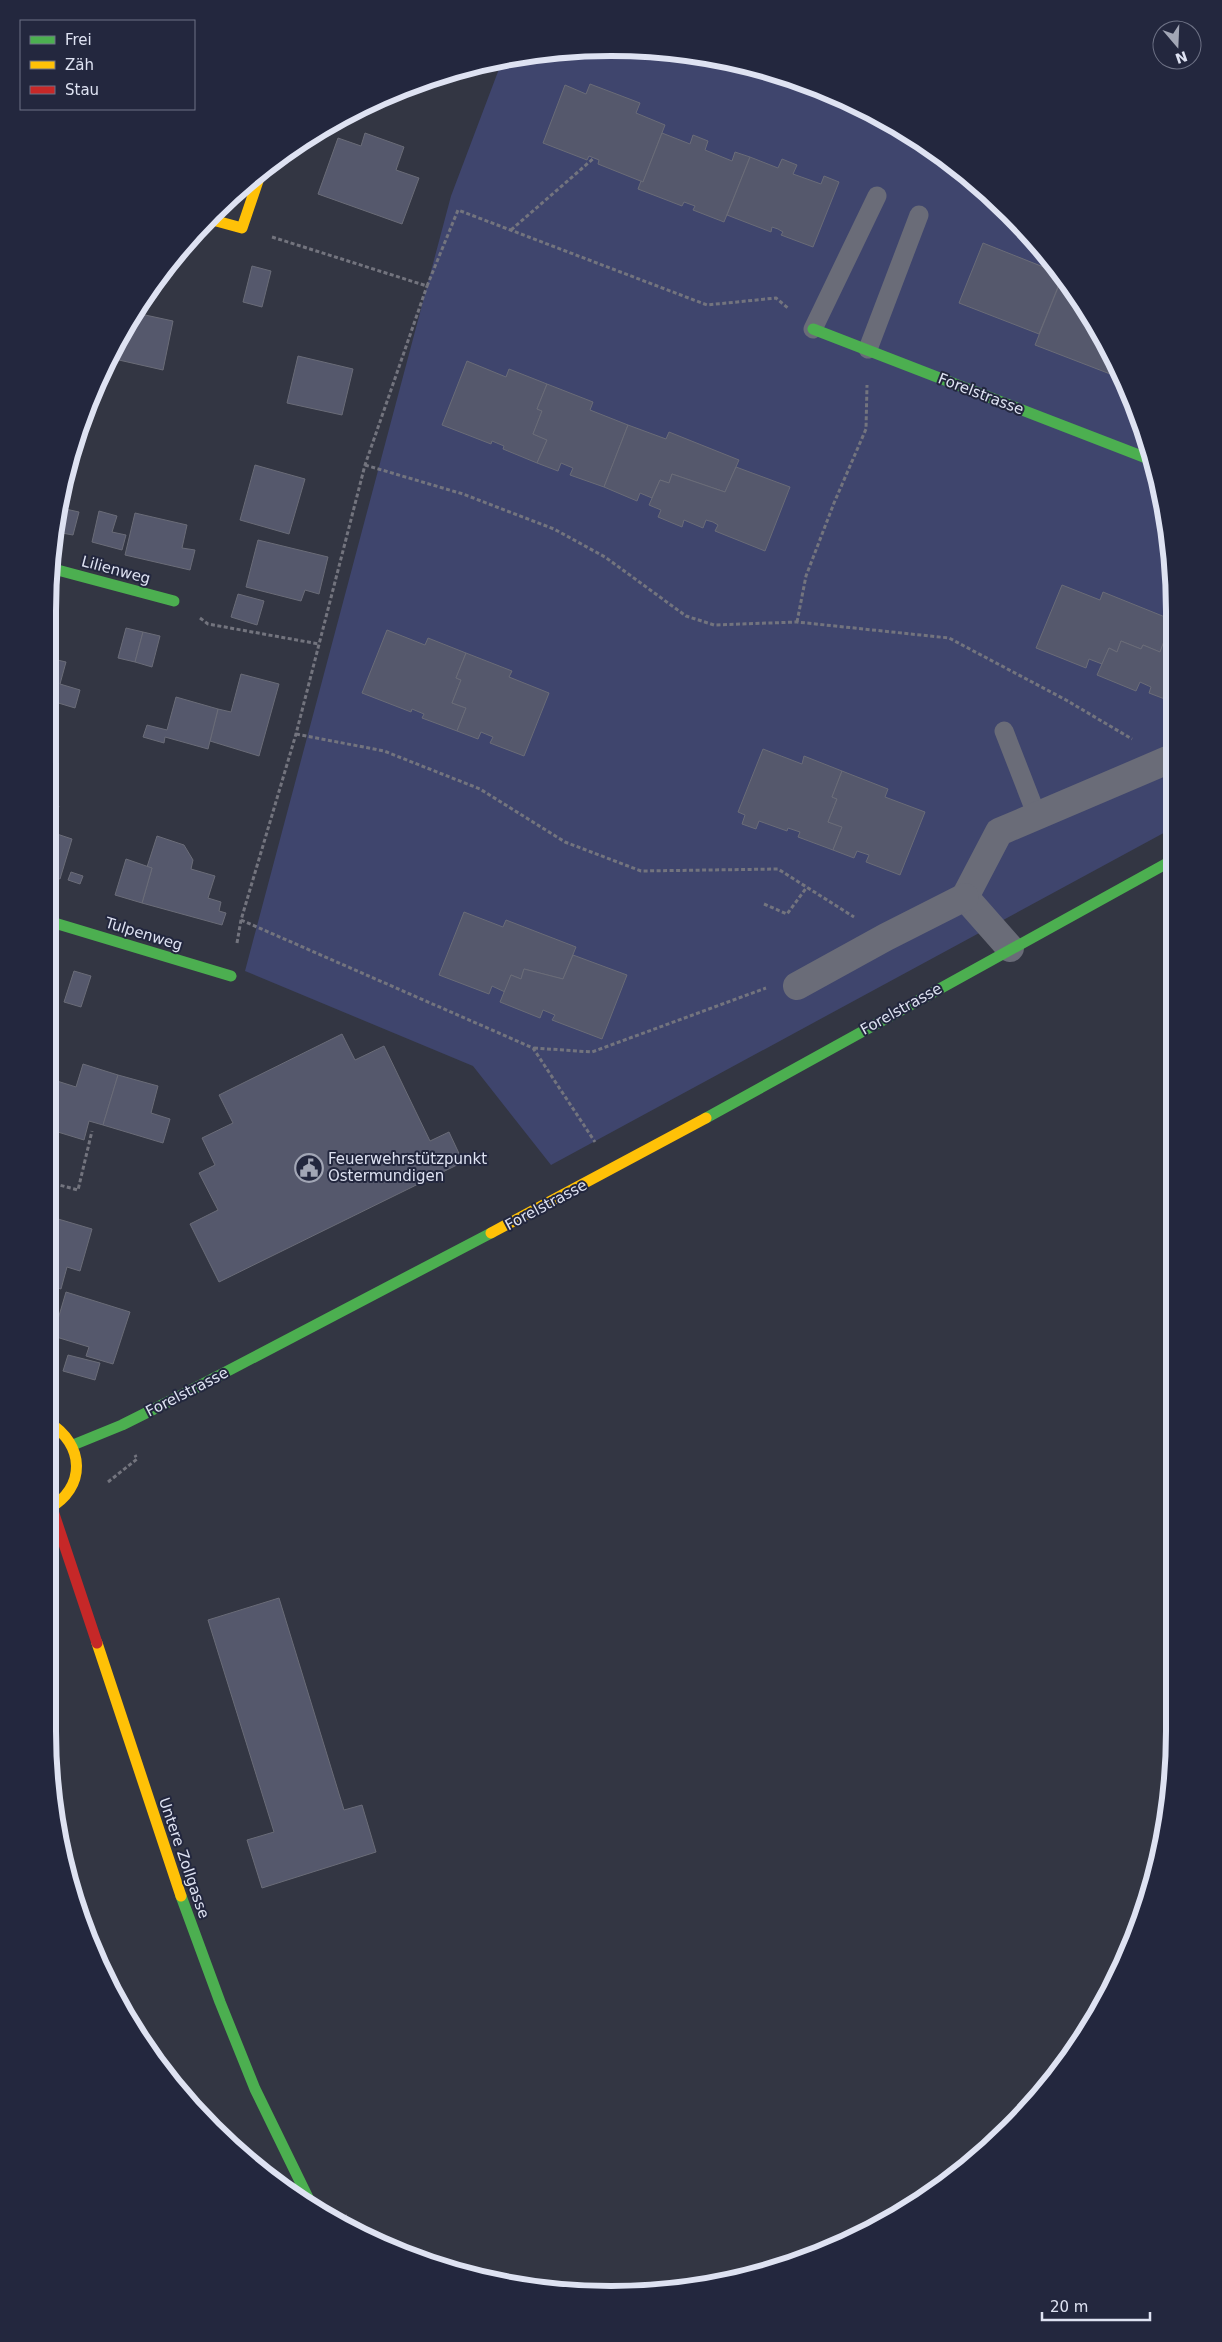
<svg xmlns="http://www.w3.org/2000/svg" width="1222" height="2342" font-family="'DejaVu Sans',sans-serif">
	<style>
		.green { fill: #3f456d }
		.building { fill: #55586c; stroke: #6a6c78 }
		.lines { fill: none; stroke-linecap: round; stroke-linejoin: round }
		.path { stroke: #73747e; stroke-width: 3; stroke-dasharray: 4 2.5; stroke-linecap: butt }
		.lane { stroke: #6a6c78; stroke-width: 19 }
		.street { stroke: #6a6c78; stroke-width: 28 }
		.fast { stroke: #4caf50; stroke-width: 11 }
		.slow { stroke: #ffc107; stroke-width: 11 }
		.jam { stroke: #c62828; stroke-width: 11 }
		.labels { text-anchor: middle; stroke-width: 4; stroke-linejoin: round; paint-order: stroke }
		.street-label { font-size: 15px; fill: #dee2f2; stroke: #23273e }
		.poi-label { font-size: 15px; fill: #dee2f2; stroke: #23273e; text-anchor: start }
		.rim { fill: none; stroke: #dee2f2; stroke-width: 6 }
	</style>
	<rect width="100%" height="100%" fill="#333643"/>
	<polygon class="green" points="648,49 757,67 860,106 982,187 1079,298 1132,396 1170,537 1171,829 551,1165 473,1066 245,971 451,196 502,61 538,52"/>
	<g class="building">
		<polygon points="590,84 640,103 636,113 665,125 643,182 598,164 599,160 589,156 587,160 543,143 565,85 586,94"/>
		<polygon points="365,133 404,147 396,170 419,178 402,224 318,194 338,138 361,146"/>
		<polygon points="662,133 690,144 693,135 708,141 705,150 732,161 735,152 750,157 724,222 693,210 695,206 684,202 682,206 638,189 641,181 643,182"/>
		<polygon points="750,157 778,168 782,159 797,165 793,174 821,184 824,176 839,182 813,247 781,235 783,232 778,229 772,227 771,232 727,215"/>
		<polygon points="983,243 1056,272 1062,277 1039,334 959,303"/>
		<polygon points="252,266 271,271 262,307 243,302"/>
		<polygon points="1059,285 1073,291 1079,298 1120,373 1118,377 1035,345"/>
		<polygon points="136,313 173,321 163,370 110,358 111,352"/>
		<polygon points="298,356 353,369 342,415 287,403"/>
		<polygon points="467,361 506,377 509,369 547,384 537,409 542,411 533,434 547,440 537,463 503,449 504,446 492,441 491,444 442,425"/>
		<polygon points="547,384 593,402 590,410 628,425 604,487 570,475 573,468 561,463 558,471 537,463 547,440 533,434 542,411 537,409"/>
		<polygon points="628,425 666,439 669,432 739,460 725,492 672,474 669,483 660,480 652,498 640,493 637,501 604,487"/>
		<polygon points="255,465 305,479 289,534 240,520"/>
		<polygon points="736,467 790,487 765,551 715,531 718,525 713,522 706,520 703,528 684,520 682,527 658,517 661,510 649,505 660,480 669,483 672,474 725,492"/>
		<polygon points="63,486 66,487 61,508 79,512 73,535 56,532"/>
		<polygon points="99,511 117,516 112,532 126,535 122,550 92,542"/>
		<polygon points="135,513 187,525 182,548 195,550 190,570 125,555"/>
		<polygon points="258,540 328,557 319,594 305,590 301,601 246,587"/>
		<polygon points="1062,585 1100,600 1103,592 1170,619 1170,628 1160,652 1143,645 1141,649 1121,641 1117,652 1109,648 1102,664 1089,659 1086,668 1036,648"/>
		<polygon points="238,594 264,601 257,625 231,617"/>
		<polygon points="1169,627 1170,701 1149,693 1151,687 1140,682 1136,691 1097,675 1109,648 1117,652 1121,641 1141,649 1143,645 1160,652"/>
		<polygon points="126,628 143,632 135,662 118,658"/>
		<polygon points="387,630 425,645 428,638 466,653 456,678 461,680 452,703 466,708 457,731 422,718 424,714 412,709 411,712 362,693"/>
		<polygon points="143,632 160,636 152,667 135,662"/>
		<polygon points="466,653 512,671 509,677 549,693 524,756 490,743 493,737 481,732 478,739 457,731 466,708 452,703 461,680 456,678"/>
		<polygon points="49,658 66,662 60,684 80,690 75,708 55,702 54,706 49,705"/>
		<polygon points="241,674 279,684 259,756 210,741 218,709 231,712"/>
		<polygon points="176,697 218,709 208,749 165,737 164,743 143,737 147,725 167,730"/>
		<polygon points="763,749 802,764 804,756 842,771 832,797 837,799 828,822 842,827 833,850 798,837 800,832 788,828 787,831 759,821 756,829 742,824 745,815 738,812"/>
		<polygon points="842,771 888,789 885,797 925,812 900,875 866,862 869,855 857,851 854,858 833,850 842,827 828,822 837,799 832,797"/>
		<polygon points="48,802 59,806 51,832 72,839 60,879 48,876"/>
		<polygon points="157,836 184,845 193,860 191,869 215,876 208,898 221,902 219,911 226,913 222,925 142,903 152,868 147,867"/>
		<polygon points="126,859 152,868 142,903 115,895"/>
		<polygon points="71,872 83,876 80,884 68,880"/>
		<polygon points="464,912 503,927 506,920 576,947 563,979 524,969 521,979 511,975 505,992 492,986 489,994 439,975"/>
		<polygon points="573,955 627,975 602,1039 552,1020 555,1015 543,1010 540,1018 500,1002 511,975 521,979 524,969 563,979"/>
		<polygon points="74,971 91,976 81,1007 64,1002"/>
		<polygon points="342,1034 355,1060 384,1046 430,1141 449,1132 463,1162 219,1282 190,1224 218,1210 199,1173 215,1165 202,1138 233,1123 219,1095"/>
		<polygon points="83,1064 118,1075 103,1125 89,1121 84,1140 48,1129 48,1111 57,1081 76,1087"/>
		<polygon points="118,1075 158,1086 151,1113 170,1119 163,1143 103,1125"/>
		<polygon points="48,1216 92,1229 80,1271 67,1267 61,1289 48,1285"/>
		<polygon points="66,1292 130,1312 113,1364 86,1356 89,1347 53,1336"/>
		<polygon points="68,1355 100,1363 95,1380 63,1371"/>
		<polygon points="279,1598 344,1810 362,1805 376,1852 262,1888 247,1840 274,1832 208,1620"/>
	</g>
	<g class="lines">
		<g class="path">
			<polyline points="511,230 594,158"/>
			<polyline points="272,237 427,286 458,210 707,305 776,298 789,309"/>
			<polyline points="365,465 463,494 554,529 605,557 686,616 714,625 797,622 949,638 1066,700 1132,739"/>
			<polyline points="200,618 208,624 319,644"/>
			<polyline points="797,622 806,576 834,503 866,429 867,385"/>
			<polyline points="296,734 384,751 480,789 565,842 641,871 778,869 854,917"/>
			<polyline points="764,904 787,914 807,887"/>
			<polyline points="241,920 533,1048 595,1142"/>
			<polyline points="237,943 241,920 296,734 365,465 427,286"/>
			<polyline points="534,1048 592,1052 766,988"/>
			<polyline points="48,1182 78,1190 92,1131"/>
			<polyline points="108,1482 137,1459 135,1455"/>
			<polyline points="345,2215 351,2228"/>
		</g>
		<g class="lane">
			<polyline points="813,329 877,196"/>
			<polyline points="868,349 919,215"/>
			<polyline points="1004,731 1037,816"/>
		</g>
		<g class="street">
			<polyline points="1010,948 965,897 999,832 1170,759"/>
			<polyline points="797,986 886,937 965,897"/>
		</g>
		<g class="fast">
			<polyline points="813,329 1149,459"/>
			<polyline points="50,568 174,601"/>
			<polyline points="48,921 231,976"/>
			<polyline points="706,1118 1171,861"/>
			<polyline points="73,1445 122,1425 178,1397 491,1233"/>
			<polyline points="181,1896 220,2002 255,2089 313,2208"/>
		</g>
		<g class="slow">
			<polyline points="209,219 242,228 261,172"/>
			<polyline points="491,1233 706,1118"/>
			<path d="M48,1422c37,22 39,66 0,87"/>
			<polyline points="97,1643 181,1896"/>
		</g>
		<polyline class="jam" points="52,1508 97,1643"/>
	</g>
	<defs>
		<symbol id="civic-ring" viewBox="-11 -11 22 22"><circle r="9.5" fill="#23273e" stroke="#a2a6b5" stroke-width="1.5"/><path d="M-.6-6.5H3V-4.5H.6V-3L4-1V1h2V6H-6V1h2V-1L-.6-3ZM-1.2 2.5V6h2.4V2.5Z" fill="#a2a6b5"/></symbol>
	</defs>
	<g fill-rule="evenodd">
		<use href="#civic-ring" x="293" y="1152" width="32" height="32"/>
	</g>
	<g class="labels">
		<g class="street-label">
			<text transform="translate(981 394) rotate(21)" y="5">Forelstrasse</text>
			<text transform="translate(116 570) rotate(15)" y="5">Lilienweg</text>
			<text transform="translate(144 934) rotate(17)" y="5">Tulpenweg</text>
			<text transform="translate(901 1009) rotate(-29)" y="5">Forelstrasse</text>
			<text transform="translate(546 1205) rotate(-28)" y="5">Forelstrasse</text>
			<text transform="translate(187 1392) rotate(-27)" y="5">Forelstrasse</text>
			<text transform="translate(184 1858) rotate(71)" y="5">Untere Zollgasse</text>
		</g>
		<g class="poi-label">
			<text x="328" y="1164">Feuerwehrstützpunkt<tspan x="328" dy="17">Ostermundigen</tspan></text>
		</g>
	</g>
	<path d="M0 0H1222V2342H0ZM611 56H611A555 555 0 0 1 1166 611V1731A555 555 0 0 1 611 2286H611A555 555 0 0 1 56 1731V611A555 555 0 0 1 611 56Z" fill="#23273e" fill-rule="evenodd"/>
	<path class="rim" d="M611 56H611A555 555 0 0 1 1166 611V1731A555 555 0 0 1 611 2286H611A555 555 0 0 1 56 1731V611A555 555 0 0 1 611 56Z"/>
	<rect x="20" y="20" width="175" height="90" fill="#23273e" stroke="#6e7286"/>
	<rect x="30" y="36" width="25" height="8" fill="#4caf50" stroke="#6e7286"/>
	<text x="65" y="45" font-size="15" fill="#dee2f2">Frei</text>
	<rect x="30" y="61" width="25" height="8" fill="#ffc107" stroke="#6e7286"/>
	<text x="65" y="70" font-size="15" fill="#dee2f2">Zäh</text>
	<rect x="30" y="86" width="25" height="8" fill="#c62828" stroke="#6e7286"/>
	<text x="65" y="95" font-size="15" fill="#dee2f2">Stau</text>
	<g transform="translate(1177 45) rotate(161)"><circle r="24" fill="#23273e" stroke="#6e7286"/>
	<path d="M0-4L9 19L0 12L-9 19Z" fill="#a2a6b5"/>
	<text y="-8" font-size="14" font-weight="bold" text-anchor="middle" fill="#dee2f2">N</text>
	</g>
	<path d="M1042 2312v8h108v-8" fill="none" stroke="#dee2f2" stroke-width="2.5"/>
	<text x="1050" y="2312" font-size="15" fill="#dee2f2" stroke="#23273e" stroke-width="4" paint-order="stroke">20 m</text>
</svg>
